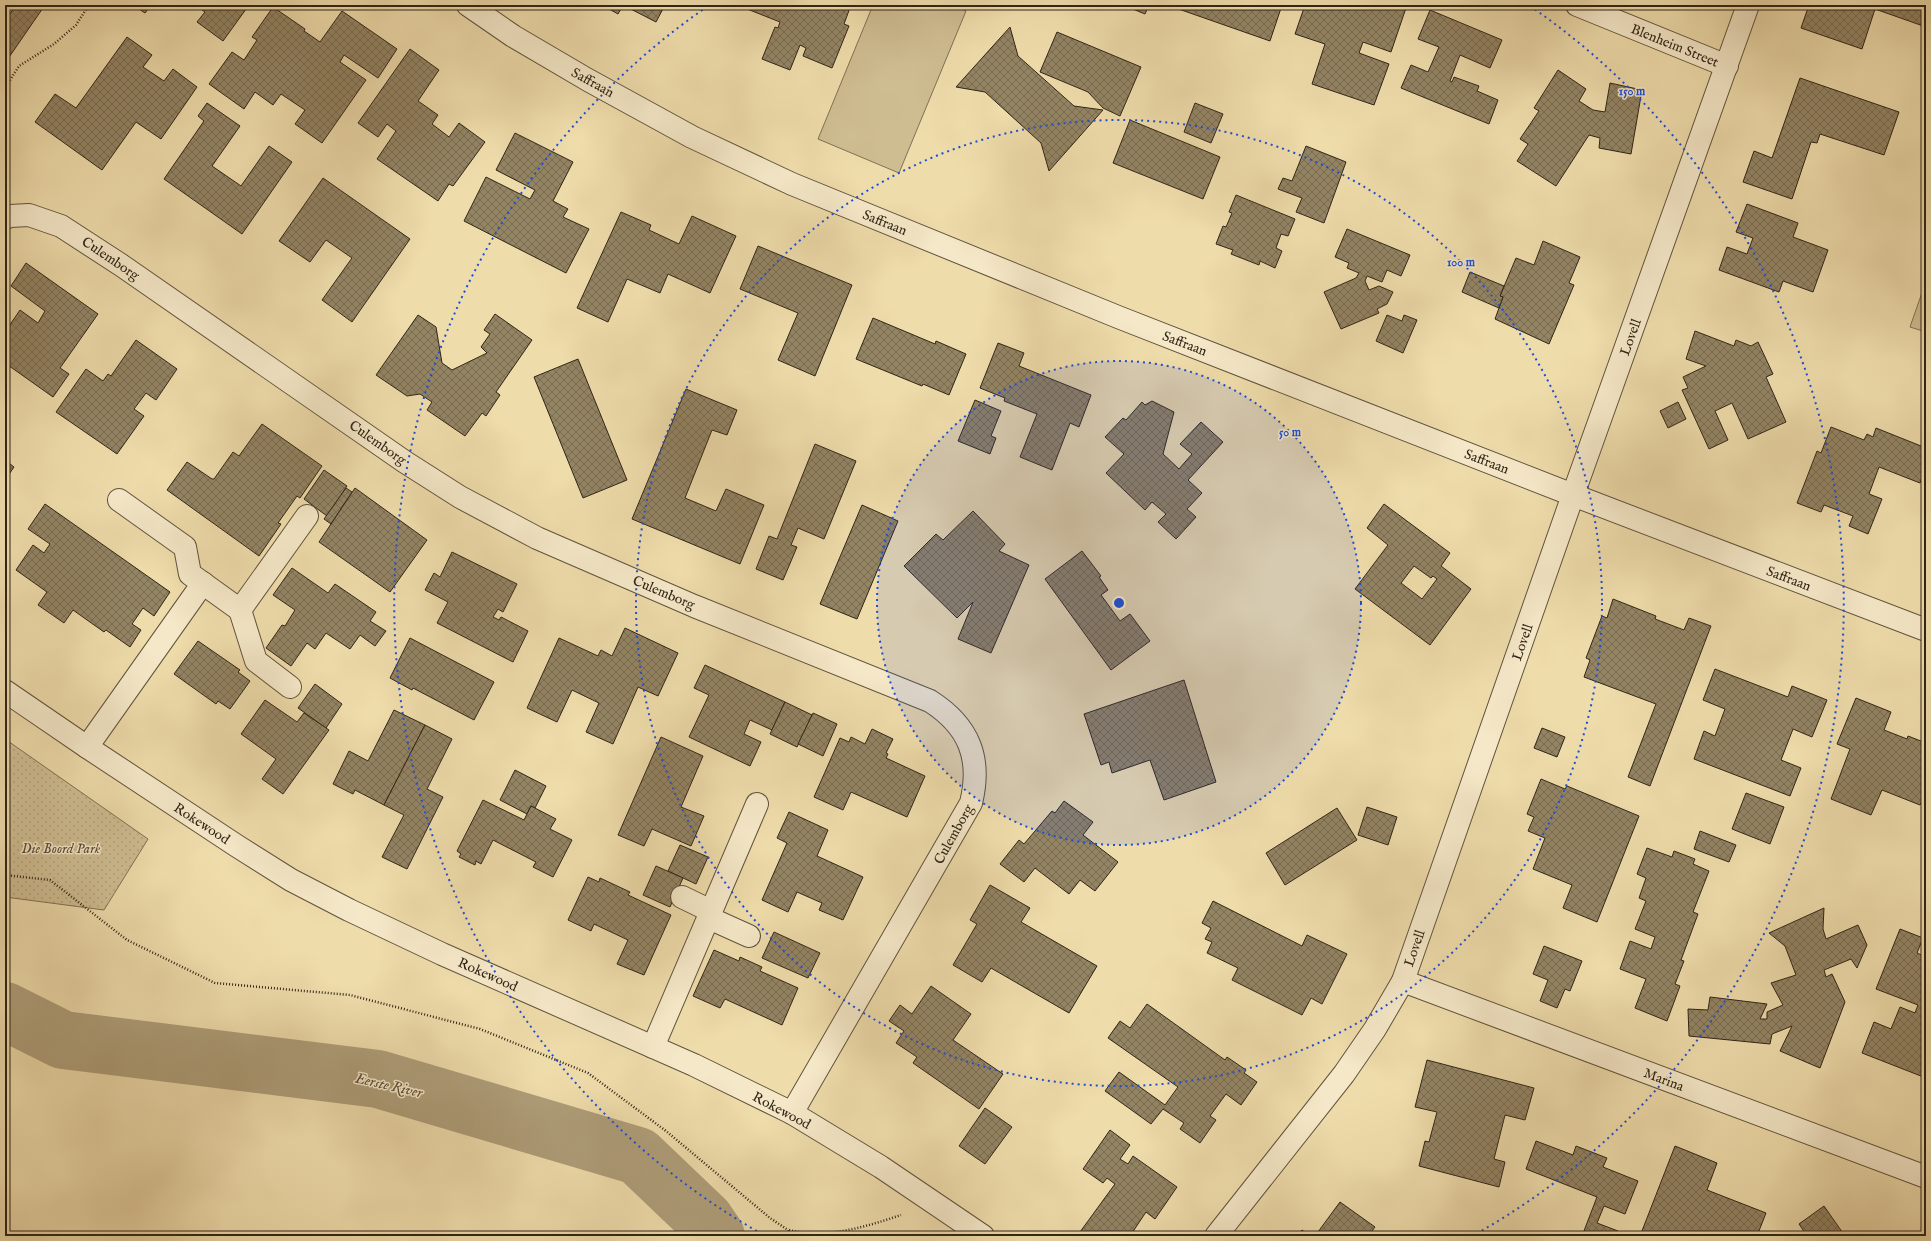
<svg xmlns="http://www.w3.org/2000/svg" width="1931" height="1241" font-family="'IM FELL English',serif">
	<style>
		.grass { fill: url(#grass-dots); stroke: #807154 }
		.garden { fill: #cfbd92; stroke: #807154 }
		.lines { fill: none; stroke-linecap: round; stroke-linejoin: round }
		.river { stroke: #ae9e79; stroke-width: 58 }
		.building { fill: url(#building-cross-hatch); stroke: #302517; fill-rule: evenodd }
		.street-casing { stroke: #60533c; stroke-width: 24 }
		.path { stroke: #302517; stroke-width: 2.5; stroke-dasharray: 1 2; stroke-linecap: butt }
		.street { stroke: #f5e8c8; stroke-width: 22 }
		.ring { fill: none; stroke: #1d4ed8; stroke-width: 2; stroke-dasharray: 2 4 }
		.labels { text-anchor: middle; stroke-width: 3; stroke-linejoin: round; paint-order: stroke }
		.street-label { font-size: 14px; fill: #302517; stroke: #f5e8c8 }
		.park-label { font-size: 14px; font-style: italic; fill: #584b36; stroke: #f5e8c8 }
		.water-label { font-size: 15px; font-style: italic; fill: #5c4f39; stroke: #f5e8c8 }
		.centre { fill: #1d4ed8; stroke: #f5e8c8; stroke-width: 2 }
		.ring-label { font-size: 12px; text-anchor: middle; font-weight: bold; fill: #1d4ed8; stroke: #f5e8c8; stroke-width: 3; stroke-linejoin: round; paint-order: stroke }
	</style>
	<defs>
		<pattern id="grass-dots" width="8" height="8" patternUnits="userSpaceOnUse"><rect width="8" height="8" fill="#cfbd92"/><path d="M2 2h.1M6 6h.1" fill="none" stroke="#b2a27d" stroke-width="1.8" stroke-linecap="round"/></pattern>
		<pattern id="building-cross-hatch" width="8" height="8" patternUnits="userSpaceOnUse"><rect width="8" height="8" fill="#938464"/><path d="M0 0l8 8M0 8l8-8" fill="none" stroke="#786c51"/></pattern>
	</defs>
	<rect width="100%" height="100%" fill="#efdcab"/>
	<filter id="stains"><feTurbulence type="fractalNoise" baseFrequency=".005" numOctaves="4"/><feColorMatrix values="0 0 0 0 .2 0 0 0 0 .09 0 0 0 0 .02 0 0 0 .5 -.17"/></filter>
	<radialGradient id="worn" r=".72"><stop offset=".6" stop-color="#630" stop-opacity="0"/><stop offset="1" stop-color="#630" stop-opacity=".3"/></radialGradient>
	<polygon class="grass" points="5,739 148,839 104,910 5,897"/>
	<g class="garden">
		<polygon points="873,5 952,5 966,11 899,173 818,139"/>
		<polygon points="1926,281 1926,332 1910,327"/>
	</g>
	<g class="lines">
		<polyline class="river" points="5,1011 63,1040 378,1079 638,1156 705,1220 716,1236"/>
	</g>
	<g class="building">
		<polygon points="16,5 45,5 5,63 5,21"/>
		<polygon points="133,5 151,5 145,13"/>
		<polygon points="195,5 249,5 223,41 197,22 205,12"/>
		<polygon points="602,5 665,5 656,22 623,5 618,14"/>
		<polygon points="737,5 851,5 844,24 849,26 832,68 803,56 806,48 800,45 790,70 762,59 775,27 778,28 780,22"/>
		<polygon points="1123,5 1149,5 1145,14"/>
		<polygon points="1171,5 1282,5 1270,41 1170,6"/>
		<polygon points="1305,5 1342,5 1351,8 1352,5 1407,5 1391,52 1363,42 1359,53 1389,64 1374,105 1312,84 1325,44 1295,34"/>
		<polygon points="1809,5 1926,5 1926,27 1875,9 1862,49 1801,28"/>
		<polygon points="273,7 305,29 304,31 320,42 342,11 397,49 378,78 344,55 340,62 366,80 322,143 295,124 305,110 281,94 273,105 255,92 244,109 209,84 232,52 244,60 257,40 252,37"/>
		<polygon points="1430,10 1502,40 1490,68 1460,55 1450,81 1452,82 1454,77 1479,86 1477,91 1498,100 1489,124 1401,88 1411,65 1428,72 1439,47 1418,39"/>
		<polygon points="1010,27 1018,56 1074,106 1103,110 1049,171 1041,143 985,92 956,87"/>
		<polygon points="1057,32 1141,67 1120,116 1103,108 1088,92 1040,72"/>
		<polygon points="127,37 152,55 143,67 164,81 173,69 197,87 161,139 136,122 102,170 35,122 55,94 76,108"/>
		<polygon points="410,49 439,70 418,101 438,115 432,124 449,137 459,123 485,142 453,186 449,184 438,201 377,159 396,131 387,124 378,137 358,123"/>
		<polygon points="1558,70 1586,89 1579,101 1593,110 1605,112 1610,83 1642,90 1631,154 1599,148 1600,138 1589,135 1556,186 1517,161 1528,144 1520,139 1539,111 1534,108"/>
		<polygon points="1800,78 1899,112 1884,155 1820,134 1817,143 1811,142 1792,199 1743,182 1754,151 1772,158"/>
		<polygon points="207,103 240,126 212,166 241,186 269,146 292,162 242,234 164,179 204,121 198,116"/>
		<polygon points="1195,103 1223,114 1211,143 1184,132"/>
		<polygon points="1130,120 1220,157 1203,199 1113,163"/>
		<polygon points="515,133 573,162 553,201 568,209 563,217 589,229 566,273 464,221 486,177 530,199 535,190 496,170"/>
		<polygon points="1306,146 1346,162 1324,223 1296,212 1302,198 1278,189 1283,178 1292,181"/>
		<polygon points="323,178 410,239 352,322 322,300 352,258 326,240 310,262 279,241"/>
		<polygon points="1236,195 1295,219 1288,236 1281,234 1276,248 1282,251 1275,268 1260,261 1259,265 1231,254 1233,250 1216,244 1223,226 1226,227 1232,213 1229,212"/>
		<polygon points="1747,204 1798,223 1793,237 1828,250 1813,292 1783,281 1779,292 1719,270 1727,247 1747,254 1753,238 1736,232"/>
		<polygon points="621,212 651,225 649,230 679,244 692,216 736,236 710,293 668,274 660,293 627,279 608,322 577,308"/>
		<polygon points="1347,229 1410,255 1401,276 1387,270 1382,282 1367,276 1365,281 1369,290 1379,286 1393,292 1387,304 1377,309 1379,313 1341,329 1324,292 1356,278 1359,273 1347,268 1349,263 1335,257"/>
		<polygon points="1543,241 1580,257 1569,283 1574,285 1549,344 1495,319 1503,297 1500,296 1516,258 1534,265"/>
		<polygon points="758,246 852,285 815,376 778,360 798,313 740,289"/>
		<polygon points="26,263 98,314 60,368 69,374 53,397 5,363 5,332 20,310 38,323 45,311 11,286"/>
		<polygon points="1470,272 1504,286 1500,296 1503,297 1499,308 1462,292"/>
		<polygon points="495,314 532,340 496,392 500,395 486,416 482,413 465,436 427,410 432,402 420,394 407,396 376,375 418,315 436,327 442,363 452,370 487,353 481,347 490,334 484,330"/>
		<polygon points="1387,315 1402,321 1404,315 1417,320 1403,353 1376,341"/>
		<polygon points="873,318 935,344 936,341 966,354 949,395 923,384 922,386 856,359"/>
		<polygon points="1695,331 1734,346 1736,340 1751,346 1758,342 1773,374 1766,377 1786,422 1748,439 1732,403 1715,411 1728,440 1709,449 1682,390 1688,388 1683,377 1706,366 1686,359"/>
		<polygon points="136,340 177,369 156,400 146,393 134,409 144,416 117,454 56,412 86,369 103,381 108,374 111,376"/>
		<polygon points="998,343 1024,353 1019,366 1091,395 1079,427 1070,423 1052,470 1020,457 1037,414 1004,401 1005,398 980,388"/>
		<polygon points="578,359 627,480 583,498 534,377"/>
		<polygon points="686,389 737,410 727,435 712,430 685,498 716,511 726,489 764,505 740,564 632,519"/>
		<polygon points="975,400 1001,411 991,436 996,438 990,454 958,441"/>
		<polygon points="1152,401 1174,412 1163,454 1179,469 1192,454 1180,444 1201,422 1223,442 1188,480 1202,493 1187,509 1196,517 1176,539 1158,522 1166,514 1152,502 1145,510 1106,473 1124,454 1105,437 1123,418 1126,420 1142,402 1145,405"/>
		<polygon points="1678,402 1686,419 1668,428 1660,411"/>
		<polygon points="262,424 322,466 300,498 297,496 278,523 281,524 259,556 167,490 187,462 212,479 214,479 233,452 239,456"/>
		<polygon points="1831,427 1864,440 1867,434 1873,437 1876,428 1926,448 1926,468 1920,483 1879,467 1869,494 1882,499 1868,534 1849,526 1853,516 1824,505 1821,512 1797,503 1817,451 1821,453"/>
		<polygon points="815,444 856,461 824,539 798,528 791,545 797,547 783,580 756,569 769,536 777,539"/>
		<polygon points="5,460 14,467 5,480"/>
		<polygon points="324,470 347,486 327,516 304,499"/>
		<polygon points="346,488 352,492 331,524 324,519"/>
		<polygon points="355,488 427,540 390,592 319,542"/>
		<polygon points="45,504 170,592 154,616 143,608 132,624 141,630 130,647 106,630 104,632 73,610 64,623 38,605 47,592 16,570 33,545 44,553 50,544 28,529"/>
		<path d="M1384,504l66,49 -9,13 30,23 -41,56 -75,-56 33,-44 -21,-17zM1414,566l17,12 2,-2 4,3 -15,20 -21,-16z"/>
		<polygon points="862,505 898,521 857,619 820,604"/>
		<polygon points="973,511 1005,544 999,551 1029,565 991,653 958,639 973,602 957,618 904,566 936,534 943,540"/>
		<polygon points="1082,551 1101,576 1099,577 1108,590 1101,595 1120,621 1130,614 1150,641 1111,670 1045,579"/>
		<polygon points="452,552 517,584 503,612 498,609 493,617 499,620 501,617 528,631 513,662 437,623 448,602 425,590 434,573 440,577"/>
		<polygon points="292,568 328,593 335,584 376,612 370,621 386,631 375,646 360,635 350,649 326,633 315,649 307,643 291,666 266,648 282,625 285,626 295,610 273,595"/>
		<polygon points="1613,599 1656,616 1655,619 1684,630 1689,618 1711,626 1650,786 1628,777 1656,704 1584,677 1590,660 1586,658 1602,616 1607,618"/>
		<polygon points="625,628 678,653 658,696 638,687 613,744 586,732 599,703 572,690 557,722 527,708 559,638 598,656 601,650 612,656"/>
		<polygon points="410,638 494,682 474,720 413,688 412,690 390,678"/>
		<polygon points="198,641 240,670 238,672 250,681 230,709 218,701 216,704 174,674"/>
		<polygon points="705,665 785,702 772,730 750,720 744,734 761,742 750,766 689,737 709,695 694,688"/>
		<polygon points="1715,669 1788,697 1792,686 1827,700 1812,737 1793,729 1781,760 1801,768 1790,796 1694,759 1704,731 1715,736 1725,709 1703,700"/>
		<polygon points="1184,680 1216,782 1164,800 1150,760 1112,773 1109,762 1101,765 1084,714"/>
		<polygon points="315,684 342,704 326,728 298,708"/>
		<polygon points="1856,698 1891,712 1884,730 1907,739 1908,736 1926,743 1926,795 1925,794 1920,805 1882,790 1871,815 1831,799 1850,749 1837,744"/>
		<polygon points="265,700 297,722 304,713 329,730 283,794 262,779 276,759 241,734"/>
		<polygon points="785,702 812,715 797,747 770,734"/>
		<polygon points="394,710 425,725 384,805 355,790 353,794 333,784 349,751 368,761"/>
		<polygon points="813,713 837,724 823,756 798,744"/>
		<polygon points="425,725 452,739 427,789 443,797 407,869 382,857 404,815 384,805"/>
		<polygon points="1542,728 1565,737 1557,757 1534,748"/>
		<polygon points="872,729 893,739 886,753 888,754 886,758 925,776 907,817 851,792 843,810 814,797 840,738 849,742 851,737 865,744"/>
		<polygon points="661,737 703,756 681,807 704,816 691,846 652,829 644,846 618,835"/>
		<polygon points="515,770 546,786 535,808 531,806 527,814 500,800"/>
		<polygon points="1541,779 1565,789 1567,786 1639,816 1597,922 1563,908 1572,885 1533,869 1545,838 1528,831 1534,817 1527,814"/>
		<polygon points="1746,793 1784,807 1770,844 1732,829"/>
		<polygon points="483,800 524,820 531,806 556,819 550,829 572,840 553,877 533,867 536,862 493,840 481,864 476,861 475,865 459,857 461,854 457,851"/>
		<polygon points="1064,801 1093,822 1083,835 1118,862 1095,891 1080,880 1069,894 1035,868 1024,882 1000,864 1019,840 1024,844 1052,811 1055,813"/>
		<polygon points="1367,807 1397,817 1388,845 1358,835"/>
		<polygon points="1337,808 1357,840 1285,885 1266,853"/>
		<polygon points="789,812 828,830 817,856 863,877 843,920 819,910 822,903 797,892 788,912 762,900 787,843 777,838"/>
		<polygon points="1700,831 1736,845 1729,862 1694,849"/>
		<polygon points="680,845 708,857 696,884 668,871"/>
		<polygon points="1647,848 1672,857 1674,851 1695,859 1693,864 1709,871 1693,912 1698,914 1681,960 1684,961 1675,984 1680,986 1667,1021 1635,1008 1646,979 1620,969 1630,941 1651,949 1655,937 1635,929 1646,901 1639,898 1646,878 1637,874"/>
		<polygon points="656,866 683,878 670,907 643,895"/>
		<polygon points="588,877 599,882 600,878 630,892 628,895 671,915 644,975 617,964 628,940 594,924 591,931 568,920"/>
		<polygon points="990,885 1030,908 1021,922 1097,966 1069,1013 991,968 982,982 953,965 977,924 970,920"/>
		<polygon points="1213,901 1302,946 1307,935 1347,954 1322,1004 1311,998 1302,1015 1232,980 1238,968 1207,953 1212,942 1205,939 1211,928 1202,923"/>
		<polygon points="1824,908 1823,929 1826,939 1858,925 1867,945 1857,968 1851,959 1824,970 1826,977 1832,974 1845,1002 1820,1068 1780,1051 1792,1026 1772,1034 1770,1044 1689,1036 1688,1009 1708,1010 1710,997 1767,1004 1760,1019 1767,1019 1767,1012 1783,1005 1771,983 1796,975 1785,946 1769,933"/>
		<polygon points="1900,929 1923,938 1917,953 1926,957 1926,1078 1862,1053 1874,1022 1891,1029 1900,1007 1915,1013 1918,1005 1876,989"/>
		<polygon points="774,932 820,953 808,978 762,958"/>
		<polygon points="1544,946 1582,961 1570,991 1565,989 1557,1008 1540,1001 1548,980 1533,974"/>
		<polygon points="714,950 739,961 740,957 762,967 760,971 798,988 782,1025 725,999 720,1008 693,996"/>
		<polygon points="931,986 971,1014 953,1040 1003,1074 979,1109 913,1063 917,1057 896,1043 904,1031 889,1021 900,1005 912,1014"/>
		<polygon points="1147,1004 1225,1060 1227,1057 1246,1070 1244,1073 1257,1082 1241,1105 1226,1094 1210,1116 1216,1120 1200,1143 1180,1129 1184,1123 1163,1109 1151,1124 1105,1091 1119,1072 1165,1105 1178,1087 1108,1038 1120,1021 1130,1028"/>
		<polygon points="1427,1060 1534,1088 1525,1120 1505,1115 1494,1159 1505,1162 1499,1187 1419,1166 1425,1141 1429,1142 1437,1112 1415,1107"/>
		<polygon points="985,1108 1012,1127 985,1164 959,1146"/>
		<polygon points="1110,1130 1130,1145 1120,1159 1128,1164 1133,1156 1177,1187 1155,1219 1146,1212 1130,1236 1086,1236 1080,1232 1115,1184 1107,1178 1103,1183 1083,1169"/>
		<polygon points="1536,1141 1573,1155 1576,1146 1607,1158 1603,1167 1638,1181 1625,1214 1604,1206 1597,1223 1618,1231 1616,1236 1582,1236 1597,1197 1526,1169"/>
		<polygon points="1675,1146 1717,1163 1707,1190 1766,1213 1757,1236 1640,1236"/>
		<polygon points="1340,1202 1375,1227 1369,1235 1371,1236 1315,1236"/>
		<polygon points="1824,1206 1845,1236 1807,1236 1799,1224"/>
		<polygon points="1302,1230 1310,1236 1298,1236"/>
	</g>
	<g class="lines">
		<defs>
			<g id="street">
				<polyline points="468,5 513,36 588,80 692,137 792,184 1118,317 1573,495 1926,630"/>
				<polyline points="1577,5 1727,66"/>
				<path d="M5,218l5,-2 19,-1 32,11 60,39 284,197 55,35 77,41 157,68 236,95c39,25 52,57 41,102l-179,310"/>
				<polyline points="119,500 185,547 190,574 240,610 307,516"/>
				<polyline points="240,610 256,661 290,687"/>
				<polyline points="5,691 87,747 237,846 291,880 349,910 442,954 694,1065 792,1113 881,1167 983,1236"/>
				<polyline points="87,747 203,583"/>
				<polyline points="682,897 711,911"/>
				<polyline points="709,918 749,936"/>
				<polyline points="1403,981 1926,1177"/>
				<polyline points="653,1047 757,804"/>
				<polyline points="1216,1236 1344,1074 1375,1029 1403,981 1573,495 1748,5"/>
			</g>
		</defs>
		<use href="#street" class="street-casing"/>
		<g class="path">
			<polyline points="5,88 19,66 54,44 76,25 89,5"/>
			<polyline points="5,875 50,880 127,940 215,983 350,995 480,1029 588,1073 666,1131 770,1218 788,1230 791,1236"/>
			<path d="M789,1230c38,9 76,-3 112,-15"/>
		</g>
		<use href="#street" class="street"/>
	</g>
	<circle cx="1119" cy="603" r="242" fill="#1d4ed8" fill-opacity=".12"/>
	<g class="ring">
		<circle cx="1119" cy="603" r="242"/>
		<circle cx="1119" cy="603" r="483"/>
		<path d="M762 1234A725 725 0 0 1 708 6M1530 6A725 725 0 0 1 1476 1234"/>
	</g>
	<g class="labels">
		<g class="street-label">
			<text transform="translate(1675 45) rotate(22)" y="5">Blenheim Street</text>
			<text transform="translate(593 82) rotate(29)" y="5">Saffraan</text>
			<text transform="translate(885 222) rotate(22)" y="5">Saffraan</text>
			<text transform="translate(111 258) rotate(34)" y="5">Culemborg</text>
			<text transform="translate(1630 337) rotate(-70)" y="5">Lovell</text>
			<text transform="translate(1185 343) rotate(21)" y="5">Saffraan</text>
			<text transform="translate(378 442) rotate(35)" y="5">Culemborg</text>
			<text transform="translate(1487 461) rotate(21)" y="5">Saffraan</text>
			<text transform="translate(1789 578) rotate(21)" y="5">Saffraan</text>
			<text transform="translate(664 592) rotate(23)" y="5">Culemborg</text>
			<text transform="translate(1522 642) rotate(-71)" y="5">Lovell</text>
			<text transform="translate(202 823) rotate(33)" y="5">Rokewood</text>
			<text transform="translate(953 834) rotate(-61)" y="5">Culemborg</text>
			<text transform="translate(1414 948) rotate(-71)" y="5">Lovell</text>
			<text transform="translate(488 974) rotate(24)" y="5">Rokewood</text>
			<text transform="translate(1664 1079) rotate(21)" y="5">Marina</text>
			<text transform="translate(782 1110) rotate(28)" y="5">Rokewood</text>
		</g>
		<g class="park-label">
			<text x="61" y="853">Die Boord Park</text>
		</g>
		<g class="water-label">
			<text transform="translate(389 1085) rotate(13)" y="5">Eerste River</text>
		</g>
	</g>
	<circle cx="1119" cy="603" r="6" class="centre"/>
	<g class="ring-label">
		<text x="1632" y="95">150 m</text>
		<text x="1461" y="266">100 m</text>
		<text x="1290" y="436">50 m</text>
	</g>
	<rect width="1931" height="1241" fill="none" stroke="#efdcab" stroke-width="20"/>
	<rect x="6" y="6" width="1919" height="1229" fill="none" stroke="#302517" stroke-width="2"/>
	<rect x="10" y="10" width="1911" height="1221" fill="none" stroke="#302517"/>
	<rect width="100%" height="100%" filter="url(#stains)"/>
	<rect width="100%" height="100%" fill="url(#worn)"/>
</svg>
